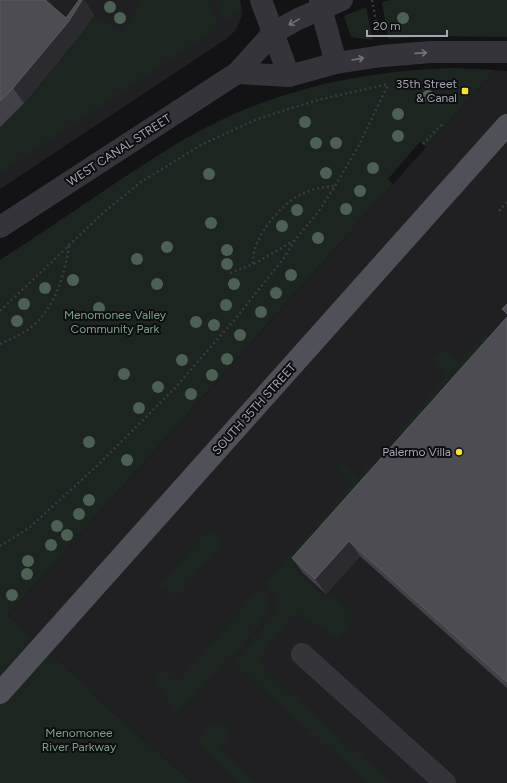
<svg xmlns="http://www.w3.org/2000/svg" width="507" height="783" font-family="Figtree,sans-serif">
	<style>
		.built { fill: #201f22 }
		.green { fill: #1d2520 }
		.lines { fill: none; stroke-linecap: round; stroke-linejoin: round }
		.path { stroke: #3a3a41; stroke-width: 2.5; stroke-dasharray: 2 3; stroke-linecap: butt }
		.minor { stroke: #34343a; stroke-width: 22 }
		.major-bridge { stroke: #505059; stroke-width: 22 }
		.tree { fill: #4c6153 }
		.wall { fill: #424147 }
		.shaded-wall { fill: #2b2a2e }
		.building { fill: #4d4c53; stroke: #5a5a62 }
		.oneway { stroke: #72727e }
		.poi-dot { fill: #f6e22a; stroke: #0e0e10; stroke-width: 1.5 }
		.labels { text-anchor: middle; stroke-width: 4; stroke-linejoin: round; paint-order: stroke }
		.poi-label { font-size: 12px; fill: #a4a5b5; stroke: #0e0e10; text-anchor: end }
		.street-label { font-size: 12px; fill: #a4a5b5; stroke: #0e0e10 }
		.park-label { font-size: 12px; fill: #7aa186; stroke: #0e0e10 }
	</style>
	<rect width="100%" height="100%" fill="#131315"/>
	<g class="built">
		<polygon points="0,0 240,0 242,16 235,31 226,39 0,189"/>
		<polygon points="495,70 507,71 507,783 193,783 97,698 86,685 8,615"/>
	</g>
	<g class="green">
		<path d="M141,0h67l11,27 -219,146v-46c34,-35 67,-72 94,-112l29,17z"/>
		<polygon points="215,0 240,0 242,11 224,22"/>
		<polygon points="391,0 507,0 507,37 435,36 388,39 382,2"/>
		<polygon points="366,7 373,40 351,37 344,16"/>
		<path d="M455,68l40,2 -69,77 -6,-5 -32,37 5,5 -385,431 78,70 11,13 96,85h-193v-523c37,-24 74,-49 111,-74 32,-21 64,-43 98,-60 76,-39 161,-56 246,-58z"/>
		<path d="M484,335l6,2 -82,106 -11,-10 49,-56c-7,-7 -15,-10 -11,-21l7,-5h7l11,10z"/>
		<path d="M371,462l6,1 7,6 -88,101 30,28 5,-5 22,20 -3,14 -10,12h-4l-35,-24 -7,1 -5,4 -30,39 10,14 12,12 112,98h-26l-132,-118 4,-8 35,-42c9,-13 -3,-21 -10,-32l88,-99 -15,-14v-4l2,-3h5l15,13z"/>
		<path d="M210,528c7,7 14,11 10,21l-39,43 -9,3 -8,-5 -5,-5z"/>
		<path d="M257,591c10,4 18,10 13,21l-35,41 -6,3 -50,56 -4,-1 -21,-33v-5l1,-2 6,-2 16,13z"/>
		<path d="M217,721l7,3 7,8 -1,4 -11,13 37,34h-17l-39,-36c-4,-11 6,-22 17,-26z"/>
	</g>
	<g class="lines">
		<g class="path">
			<polyline points="372,0 378,32"/>
			<polyline points="423,144 442,124 444,126"/>
			<polyline points="499,211 507,202"/>
			<polyline points="254,264 295,240"/>
			<path d="M230,273l23,-9c0,-8 1,-14 4,-21 7,-17 28,-42 45,-49 11,-5 21,-7 33,-8"/>
			<polyline points="0,311 104,212 141,182 201,145 255,120 282,111 322,99 388,84"/>
			<path d="M0,344c10,-5 21,-9 30,-16 25,-19 35,-54 39,-83"/>
			<polyline points="0,546 29,528 97,466 174,389 236,318 284,258 295,240 319,211 335,186 358,147 388,85"/>
		</g>
		<g class="minor">
			<polyline points="261,0 289,76"/>
			<polyline points="320,0 321,8 336,63"/>
			<polyline points="237,73 289,76 336,63 382,56 431,52 507,52"/>
			<polyline points="0,227 237,73 273,33 298,19 342,0"/>
			<polyline points="302,654 445,783"/>
		</g>
		<polyline class="major-bridge" points="0,693 507,125"/>
	</g>
	<g class="tree">
		<circle cx="110" cy="7" r="6"/>
		<circle cx="120" cy="18" r="6"/>
		<circle cx="403" cy="18" r="6"/>
		<circle cx="428" cy="96" r="6"/>
		<circle cx="398" cy="114" r="6"/>
		<circle cx="305" cy="122" r="6"/>
		<circle cx="398" cy="136" r="6"/>
		<circle cx="316" cy="143" r="6"/>
		<circle cx="336" cy="143" r="6"/>
		<circle cx="373" cy="168" r="6"/>
		<circle cx="326" cy="173" r="6"/>
		<circle cx="209" cy="174" r="6"/>
		<circle cx="360" cy="191" r="6"/>
		<circle cx="346" cy="209" r="6"/>
		<circle cx="297" cy="210" r="6"/>
		<circle cx="211" cy="223" r="6"/>
		<circle cx="282" cy="226" r="6"/>
		<circle cx="318" cy="238" r="6"/>
		<circle cx="167" cy="247" r="6"/>
		<circle cx="227" cy="250" r="6"/>
		<circle cx="137" cy="259" r="6"/>
		<circle cx="227" cy="264" r="6"/>
		<circle cx="291" cy="275" r="6"/>
		<circle cx="73" cy="280" r="6"/>
		<circle cx="157" cy="284" r="6"/>
		<circle cx="234" cy="284" r="6"/>
		<circle cx="45" cy="288" r="6"/>
		<circle cx="276" cy="293" r="6"/>
		<circle cx="24" cy="304" r="6"/>
		<circle cx="226" cy="305" r="6"/>
		<circle cx="99" cy="308" r="6"/>
		<circle cx="261" cy="312" r="6"/>
		<circle cx="17" cy="321" r="6"/>
		<circle cx="196" cy="322" r="6"/>
		<circle cx="214" cy="325" r="6"/>
		<circle cx="240" cy="335" r="6"/>
		<circle cx="227" cy="359" r="6"/>
		<circle cx="182" cy="360" r="6"/>
		<circle cx="124" cy="374" r="6"/>
		<circle cx="212" cy="375" r="6"/>
		<circle cx="158" cy="387" r="6"/>
		<circle cx="191" cy="394" r="6"/>
		<circle cx="139" cy="408" r="6"/>
		<circle cx="89" cy="442" r="6"/>
		<circle cx="127" cy="460" r="6"/>
		<circle cx="89" cy="500" r="6"/>
		<circle cx="79" cy="514" r="6"/>
		<circle cx="57" cy="526" r="6"/>
		<circle cx="67" cy="535" r="6"/>
		<circle cx="51" cy="545" r="6"/>
		<circle cx="28" cy="561" r="6"/>
		<circle cx="27" cy="574" r="6"/>
		<circle cx="12" cy="595" r="6"/>
	</g>
	<g class="wall">
		<polygon points="0,0 56,9 66,18 79,0 84,0 94,15 79,36 24,103 0,127"/>
		<polygon points="507,317 507,688 360,556 326,594 303,573 292,558"/>
	</g>
	<g class="shaded-wall">
		<polygon points="46,0 49,0 59,14 46,1"/>
		<polygon points="82,0 84,0 94,15 79,36 24,103 13,88"/>
		<polygon points="349,541 360,556 326,594 315,579"/>
	</g>
	<g class="building">
		<polygon points="0,0 46,0 46,1 66,18 79,0 82,0 69,21 13,88 0,101"/>
		<polygon points="507,304 507,314 502,309"/>
		<polygon points="507,317 507,682 349,541 315,579 292,558"/>
	</g>
	<defs><path id="oneway-shaft" d="M-6 0H5M1.5-3L5.5 0L1.5 3" fill="none" stroke-width="1.6" stroke-linecap="round" stroke-linejoin="round"/></defs>
	<g class="oneway">
		<use href="#oneway-shaft" transform="translate(294 22) rotate(151)"/>
		<use href="#oneway-shaft" transform="translate(421 53) rotate(-4)"/>
		<use href="#oneway-shaft" transform="translate(358 59) rotate(-10)"/>
	</g>
	<g class="poi-dot">
		<rect x="461" y="87" width="8" height="8" rx="2"/>
		<circle cx="459" cy="452" r="4"/>
	</g>
	<g class="labels">
		<g class="poi-label">
			<text x="457" y="88">35th Street<tspan x="457" dy="14">&amp; Canal</tspan></text>
			<text x="451" y="456">Palermo Villa</text>
		</g>
		<g class="street-label">
			<text transform="translate(119 150) rotate(-33)" y="4">WEST CANAL STREET</text>
			<text transform="translate(254 409) rotate(-48)" y="4">SOUTH 35TH STREET</text>
		</g>
		<g class="park-label">
			<text x="115" y="319">Menomonee Valley<tspan x="115" dy="14">Community Park</tspan></text>
			<text x="79" y="737">Menomonee<tspan x="79" dy="14">River Parkway</tspan></text>
		</g>
	</g>
	<path d="M367 30v6h80v-6" fill="none" stroke="#a4a5b5" stroke-width="2"/>
	<text x="373" y="30" font-size="12" fill="#a4a5b5" stroke="#0e0e10" stroke-width="3" paint-order="stroke">20 m</text>
</svg>
